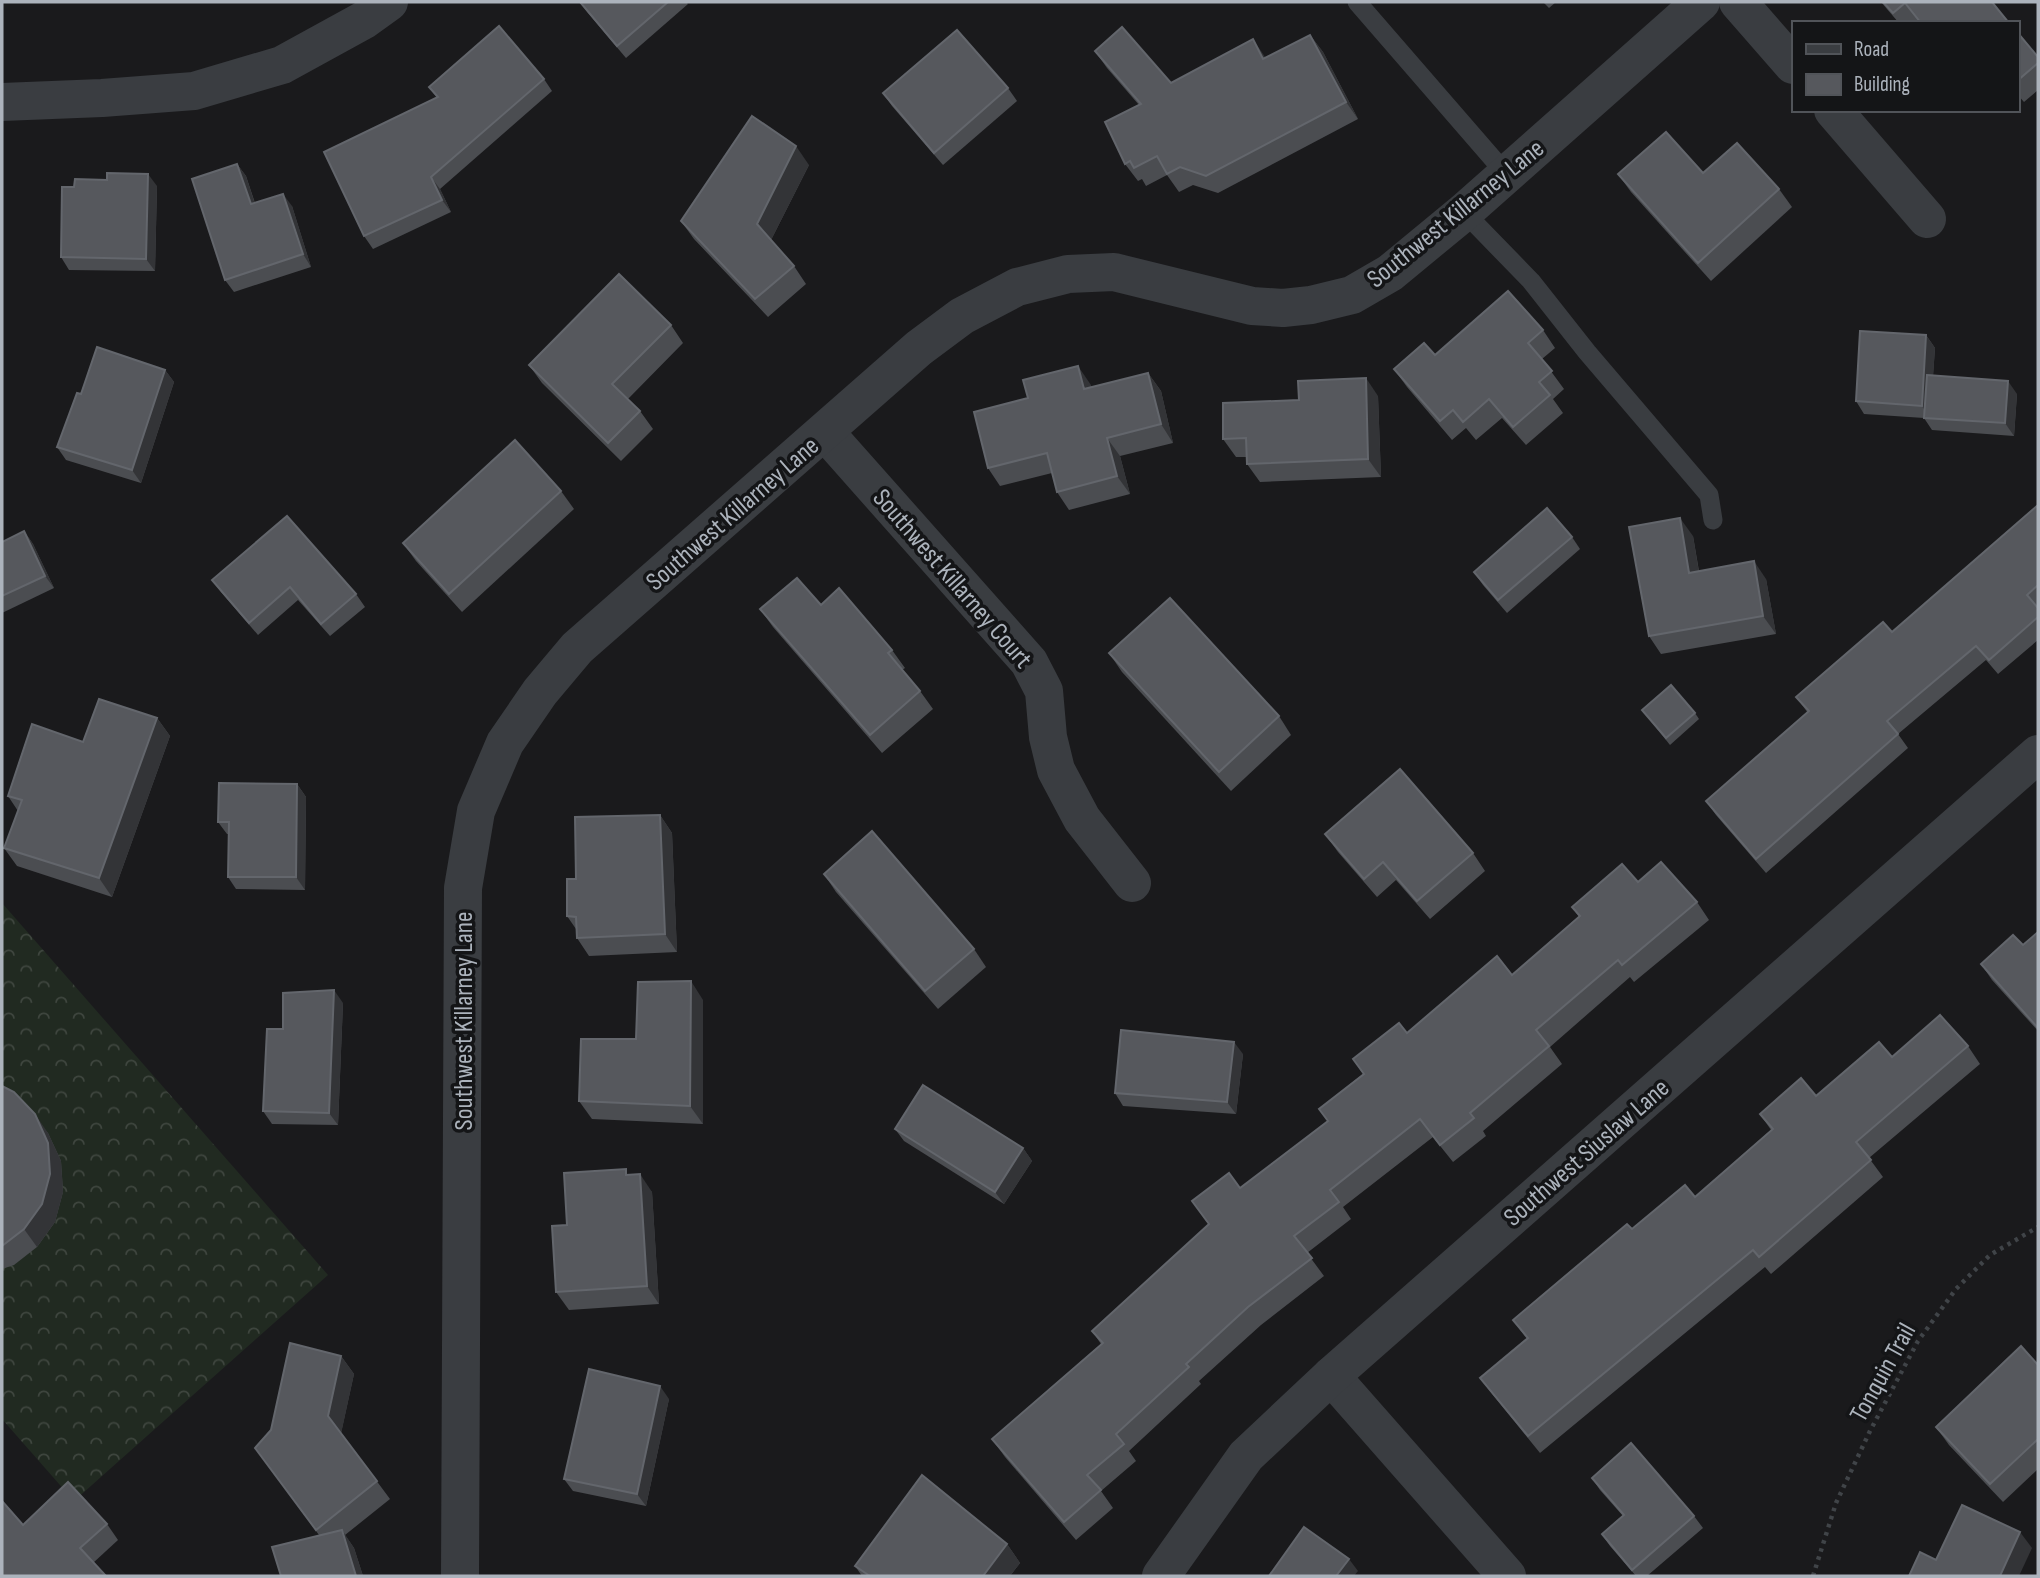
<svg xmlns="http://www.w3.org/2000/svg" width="2040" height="1578" font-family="'Sofia Sans Condensed',sans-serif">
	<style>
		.forest { fill: url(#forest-crowns) }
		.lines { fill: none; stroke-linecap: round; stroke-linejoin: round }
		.path { stroke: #404448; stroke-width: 4.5; stroke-dasharray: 3.5 5; stroke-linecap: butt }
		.lane { stroke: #3a3d41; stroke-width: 19 }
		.street { stroke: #3a3d41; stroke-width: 38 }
		.wall { fill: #4b4d51 }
		.shaded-wall { fill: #333437 }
		.building { fill: #56585d; stroke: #63666c; stroke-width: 2 }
		.labels { text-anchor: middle; stroke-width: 7; stroke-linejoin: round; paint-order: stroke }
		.street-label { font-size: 26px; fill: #acb3bc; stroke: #141517 }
	</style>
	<defs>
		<pattern id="forest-crowns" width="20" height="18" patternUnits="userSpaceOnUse" patternTransform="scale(1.75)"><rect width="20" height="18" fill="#212a21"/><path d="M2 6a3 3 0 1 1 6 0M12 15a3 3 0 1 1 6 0" fill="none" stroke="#3f463f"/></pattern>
	</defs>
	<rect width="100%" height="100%" fill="#1a1a1c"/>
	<polygon class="forest" points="2,903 328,1275 74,1501 2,1419"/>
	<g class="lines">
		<polyline class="path" points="1813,1576 1836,1503 1870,1431 1918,1341 1956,1289 1990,1255 2038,1227"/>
		<g class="lane">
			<polyline points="1357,2 1507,175"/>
			<polyline points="1464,212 1531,281 1587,352 1709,495 1713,520"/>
		</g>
		<g class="street">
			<polyline points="1738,2 1793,65"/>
			<polyline points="2,102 102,98 194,91 282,65 364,20 389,2"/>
			<polyline points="1833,110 1927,219"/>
			<polyline points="825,432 1029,662 1044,691 1048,737 1056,770 1082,819 1132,883"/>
			<polyline points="1331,1376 1507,1576"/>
			<polyline points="460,1576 463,888 476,811 505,743 540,692 577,648 919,348 962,316 1017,287 1068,274 1114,272 1252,306 1283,308 1311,305 1352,295 1390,273 1464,212 1701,2"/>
			<polyline points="1161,1576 1246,1456 1331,1376 2038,754"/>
		</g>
	</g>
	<g class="wall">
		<polygon points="580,2 686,2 688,4 626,58 588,13"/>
		<polygon points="1543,2 1556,2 1549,8"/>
		<polygon points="1881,2 1992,2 2009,23 1919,23 1916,20 1913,23 1899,23"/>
		<polygon points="2017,32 2038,57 2038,90 2024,102 2017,94"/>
		<polygon points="1310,35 1323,52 1358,119 1218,193 1193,185 1179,192 1167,175 1146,186 1142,179 1138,181 1125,164 1139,105 1107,68 1095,51 1171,83 1266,58"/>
		<polygon points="544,79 552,91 440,189 451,212 373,249 364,236 437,98 429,87"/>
		<polygon points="1008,88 1017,101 943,165 892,106 883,93"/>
		<polygon points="237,164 246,176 255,203 292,206 311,267 234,292 225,280"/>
		<polygon points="809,165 771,240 794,266 806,284 768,317 694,239 681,221"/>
		<polygon points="1618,174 1779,189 1792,207 1711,281 1631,192"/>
		<polygon points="107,180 157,186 155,271 69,270 61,257 74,187"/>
		<polygon points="671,325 683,343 628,399 640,411 653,429 621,461 542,383 529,365"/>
		<polygon points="1543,330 1555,348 1542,359 1564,389 1553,399 1563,413 1526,445 1502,418 1476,440 1466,428 1452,440 1407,387 1394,369 1435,355"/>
		<polygon points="1926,335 1935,348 1933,376 2017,394 2014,436 1932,430 1924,418 1864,414 1856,401"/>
		<polygon points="165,370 174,382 141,483 66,460 57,447 81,394"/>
		<polygon points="1148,373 1161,391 1173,443 1120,456 1130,494 1069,510 1057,492 1052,473 1000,486 988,468 1091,385 1091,387"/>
		<polygon points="1378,396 1381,477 1260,482 1247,464 1247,457 1236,457 1223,439 1299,400"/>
		<polygon points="561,491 574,509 462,612 416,561 403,543"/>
		<polygon points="2038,505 2038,640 1998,674 1986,660 1898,734 1908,748 1766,873 1716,815 1706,801 1808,713 1796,697 1892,632"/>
		<polygon points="24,531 33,544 54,588 2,613 2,542"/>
		<polygon points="1693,536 1699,571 1766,579 1776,634 1661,654 1649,636"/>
		<polygon points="1572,537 1580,549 1507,613 1483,585 1474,572"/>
		<polygon points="212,580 356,594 365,607 330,636 298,600 258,635 221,592"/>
		<polygon points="821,605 892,650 905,668 902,670 920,691 933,709 882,753 773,627 760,609"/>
		<polygon points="1109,653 1279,716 1291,735 1231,791 1122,672"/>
		<polygon points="1642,710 1695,713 1699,719 1670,745"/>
		<polygon points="157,718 170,736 112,897 17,866 4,848 18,811 8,796 83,742"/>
		<polygon points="297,784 306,797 305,890 236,889 228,877 229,834 227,834 218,822"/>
		<polygon points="660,815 672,833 677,952 589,956 577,938 576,929 567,916"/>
		<polygon points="1325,834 1473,853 1485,871 1430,919 1396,880 1377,897 1338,852"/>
		<polygon points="824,874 974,949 986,967 938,1009 836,892"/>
		<polygon points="1638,882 1697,902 1709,920 1634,982 1630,977 1550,1047 1562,1064 1483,1131 1486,1136 1453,1162 1433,1137 1343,1207 1351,1219 1307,1253 1324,1276 1261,1325 1199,1381 1201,1384 1129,1451 1136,1461 1101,1491 1113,1508 1076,1540 1005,1457 992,1439 1101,1344 1092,1331 1209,1225 1192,1201 1240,1188 1328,1121 1319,1109 1363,1074 1353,1059 1407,1033 1512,975 1579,917 1572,907"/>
		<polygon points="2038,932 2038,1031 1992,980 1981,964 2023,945"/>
		<polygon points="703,1000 703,1124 592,1119 579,1101 636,1039"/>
		<polygon points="343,1003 338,1125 272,1124 263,1111"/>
		<polygon points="1968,1046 1980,1064 1869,1158 1883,1177 1771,1274 1765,1267 1540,1453 1493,1395 1480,1378 1527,1339 1513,1320 1632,1229 1695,1197 1771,1130 1760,1114 1816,1096 1892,1057"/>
		<polygon points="1243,1054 1236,1114 1123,1106 1115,1093"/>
		<polygon points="2,1086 48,1133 61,1161 63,1192 55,1222 37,1247 14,1265 2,1269"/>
		<polygon points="895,1129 1023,1148 1032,1161 1004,1204 904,1141"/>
		<polygon points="630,1175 652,1192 659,1304 569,1310 556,1292 567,1225"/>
		<polygon points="341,1356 354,1374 341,1433 390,1499 345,1535 354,1548 363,1576 281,1576 319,1535 255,1448"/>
		<polygon points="2038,1365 2038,1469 2003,1502 1949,1445 1936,1427"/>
		<polygon points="669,1399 646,1506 573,1491 564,1479"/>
		<polygon points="1592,1478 1694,1516 1703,1528 1647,1576 1636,1576 1610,1546 1602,1534 1623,1516 1600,1490"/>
		<polygon points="107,1524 118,1540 93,1563 23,1525"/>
		<polygon points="1007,1544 1020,1563 1010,1576 862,1576 855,1566"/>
	</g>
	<g class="shaded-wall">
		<polygon points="1310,35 1323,52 1358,119 1346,102"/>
		<polygon points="1253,39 1265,57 1276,77 1263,59"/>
		<polygon points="796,146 809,165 770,242 757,224"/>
		<polygon points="237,164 246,176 259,217 251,204"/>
		<polygon points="148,174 157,186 155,271 146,259"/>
		<polygon points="431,177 440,189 451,212 442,200"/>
		<polygon points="283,194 292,206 311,267 303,254"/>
		<polygon points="1926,335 1935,348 1930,419 1922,406"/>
		<polygon points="1078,366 1091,385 1097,407 1084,389"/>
		<polygon points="165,370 174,382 141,483 132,470"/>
		<polygon points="1148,373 1161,391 1173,443 1161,424"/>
		<polygon points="1366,378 1378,396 1381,477 1368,459"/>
		<polygon points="2008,381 2017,394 2014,436 2005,423"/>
		<polygon points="1107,438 1120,456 1130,494 1117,476"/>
		<polygon points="1680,518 1693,536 1702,591 1689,573"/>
		<polygon points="24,531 33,544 54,588 45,576"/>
		<polygon points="1754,561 1766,579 1776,634 1763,616"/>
		<polygon points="157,718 170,736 112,897 99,878"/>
		<polygon points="297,784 306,797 305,890 296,877"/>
		<polygon points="660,815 672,833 677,952 665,934"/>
		<polygon points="691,981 703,1000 703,1124 690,1106"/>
		<polygon points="334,990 343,1003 338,1125 329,1113"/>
		<polygon points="1234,1042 1243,1054 1236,1114 1227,1102"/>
		<polygon points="35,1114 48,1133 61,1161 63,1192 55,1222 37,1247 24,1229"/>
		<polygon points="1023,1148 1032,1161 1004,1204 995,1192"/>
		<polygon points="640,1174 652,1192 659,1304 647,1286"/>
		<polygon points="341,1356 354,1374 341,1434 328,1416"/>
		<polygon points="660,1386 669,1399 646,1506 637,1494"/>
		<polygon points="342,1530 354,1548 363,1576 356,1576"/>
		<polygon points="2020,1532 2032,1548 2019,1576 2000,1576"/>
		<polygon points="1007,1544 1020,1563 1010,1576 983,1576"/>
		<polygon points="1349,1559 1358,1571 1354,1576 1336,1576"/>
	</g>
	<g class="building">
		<polygon points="580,2 668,2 617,46"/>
		<polygon points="1883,2 1992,2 2009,23 1921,23 1905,3 1893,13"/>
		<polygon points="499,26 544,79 431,177 442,200 364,236 324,152 438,97 429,87"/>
		<polygon points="1122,27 1171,83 1253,39 1263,59 1310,35 1346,102 1206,176 1180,167 1167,174 1157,156 1134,168 1130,161 1125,164 1105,122 1141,104 1095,51"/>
		<polygon points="957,30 1008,88 934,153 883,93"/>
		<polygon points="2017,32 2038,57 2038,63 2017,81"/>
		<polygon points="752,116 796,146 757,224 794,266 755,299 681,221"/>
		<polygon points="1666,132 1703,173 1737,143 1779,189 1698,263 1618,174"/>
		<polygon points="237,164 251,204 283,194 303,254 225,280 192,179"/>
		<polygon points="107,173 148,174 146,259 61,257 62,187 74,187 75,179 107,180"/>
		<polygon points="619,274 671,325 612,384 640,411 608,443 529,365"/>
		<polygon points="1508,291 1543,330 1528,343 1552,371 1539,382 1550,395 1513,427 1489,399 1463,422 1453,410 1440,421 1394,369 1424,343 1435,355"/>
		<polygon points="1860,331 1926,335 1922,406 1856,401"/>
		<polygon points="97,347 165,370 132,470 57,447 77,393 81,394"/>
		<polygon points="1078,366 1084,389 1148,373 1161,424 1107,438 1117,476 1057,492 1047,453 988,468 974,412 1028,398 1023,380"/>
		<polygon points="1927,375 2008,381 2005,423 1924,418"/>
		<polygon points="1366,378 1368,459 1247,464 1246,438 1223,439 1223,403 1299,400 1298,381"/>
		<polygon points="515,440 561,491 449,594 403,543"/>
		<polygon points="2038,505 2038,585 2027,595 2038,608 2038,617 1989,660 1976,646 1887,721 1898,734 1756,859 1706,801 1809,711 1796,697 1883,622 1892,632"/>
		<polygon points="1547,508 1572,537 1498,600 1474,572"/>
		<polygon points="287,516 356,594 321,624 290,587 249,623 212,580"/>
		<polygon points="1680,518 1689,573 1754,561 1763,616 1649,636 1629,527"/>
		<polygon points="24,531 45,576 2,596 2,542"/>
		<polygon points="797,578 821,605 839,588 892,650 888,653 920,691 870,735 760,609"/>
		<polygon points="1170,598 1279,716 1219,772 1109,653"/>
		<polygon points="1671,685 1695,713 1666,738 1642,710"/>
		<polygon points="99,699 157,718 99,878 4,848 22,800 8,796 32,724 83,742"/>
		<polygon points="1400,769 1473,853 1417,901 1383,862 1364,879 1325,834"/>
		<polygon points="219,783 297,784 296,877 228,877 229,822 218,822"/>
		<polygon points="660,815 665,934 577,938 576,917 567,916 567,879 576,879 575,817"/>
		<polygon points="872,831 974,949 925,991 824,874"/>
		<polygon points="1661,862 1697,902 1622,965 1618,960 1536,1030 1549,1046 1470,1113 1474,1118 1440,1145 1420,1119 1330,1190 1339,1202 1294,1236 1312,1258 1248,1307 1186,1364 1189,1367 1116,1434 1124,1444 1087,1475 1101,1490 1064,1522 992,1439 1103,1343 1092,1331 1209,1224 1192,1201 1229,1173 1240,1188 1328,1121 1319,1109 1364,1074 1353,1059 1399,1023 1407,1033 1497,956 1512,975 1580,916 1572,907 1622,864 1638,882"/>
		<polygon points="2038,932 2038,1028 1981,964 2013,935 2023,945"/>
		<polygon points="691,981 690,1106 579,1101 581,1039 636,1039 638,982"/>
		<polygon points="334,990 329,1113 263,1111 267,1029 283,1029 283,993"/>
		<polygon points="1940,1015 1968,1046 1856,1142 1871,1160 1759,1257 1753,1250 1528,1436 1480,1378 1528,1338 1513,1320 1627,1224 1632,1229 1685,1185 1695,1197 1773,1129 1760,1114 1801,1078 1816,1096 1879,1042 1892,1057"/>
		<polygon points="1121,1030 1234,1042 1227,1102 1115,1093"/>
		<polygon points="923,1085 1023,1148 995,1192 895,1129"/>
		<polygon points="2,1086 14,1092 35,1114 48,1143 50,1174 42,1204 24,1229 2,1246"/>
		<polygon points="626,1169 626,1175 640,1174 647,1286 556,1292 552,1226 567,1225 564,1173"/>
		<polygon points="290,1343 341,1356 328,1416 377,1481 316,1530 255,1448 271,1430"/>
		<polygon points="2021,1346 2038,1365 2038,1439 1990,1484 1936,1427"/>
		<polygon points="589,1369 660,1386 637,1494 564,1479"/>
		<polygon points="1631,1443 1694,1516 1632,1570 1602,1534 1624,1515 1592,1478"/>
		<polygon points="922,1475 1007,1544 983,1576 870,1576 855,1566"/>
		<polygon points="68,1482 107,1524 80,1548 106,1576 2,1576 2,1501 23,1525"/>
		<polygon points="1962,1505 2020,1532 2000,1576 1909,1576 1920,1552 1936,1560"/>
		<polygon points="1304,1527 1349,1559 1336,1576 1269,1576"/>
		<polygon points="342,1530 356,1576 281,1576 272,1547"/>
	</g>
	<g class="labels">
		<g class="street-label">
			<text transform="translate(1455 213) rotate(-39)" y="9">Southwest Killarney Lane</text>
			<text transform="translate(732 513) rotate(-41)" y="9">Southwest Killarney Lane</text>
			<text transform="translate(953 578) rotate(49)" y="9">Southwest Killarney Court</text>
			<text transform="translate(463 1021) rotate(-90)" y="9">Southwest Killarney Lane</text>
			<text transform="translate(1586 1152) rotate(-41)" y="9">Southwest Siuslaw Lane</text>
			<text transform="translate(1882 1372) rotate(-61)" y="9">Tonquin Trail</text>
		</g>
	</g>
	<rect width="2040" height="1578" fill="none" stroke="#acb3bc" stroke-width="7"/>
	<rect x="1792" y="21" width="228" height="91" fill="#141517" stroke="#515459" stroke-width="2"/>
	<rect x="1806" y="44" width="35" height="10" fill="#3a3d41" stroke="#515459" stroke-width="2"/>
	<text x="1854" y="56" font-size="21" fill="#acb3bc">Road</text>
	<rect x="1806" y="74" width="35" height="21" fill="#56585d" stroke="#515459" stroke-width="2"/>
	<text x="1854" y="91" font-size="21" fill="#acb3bc">Building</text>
</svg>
